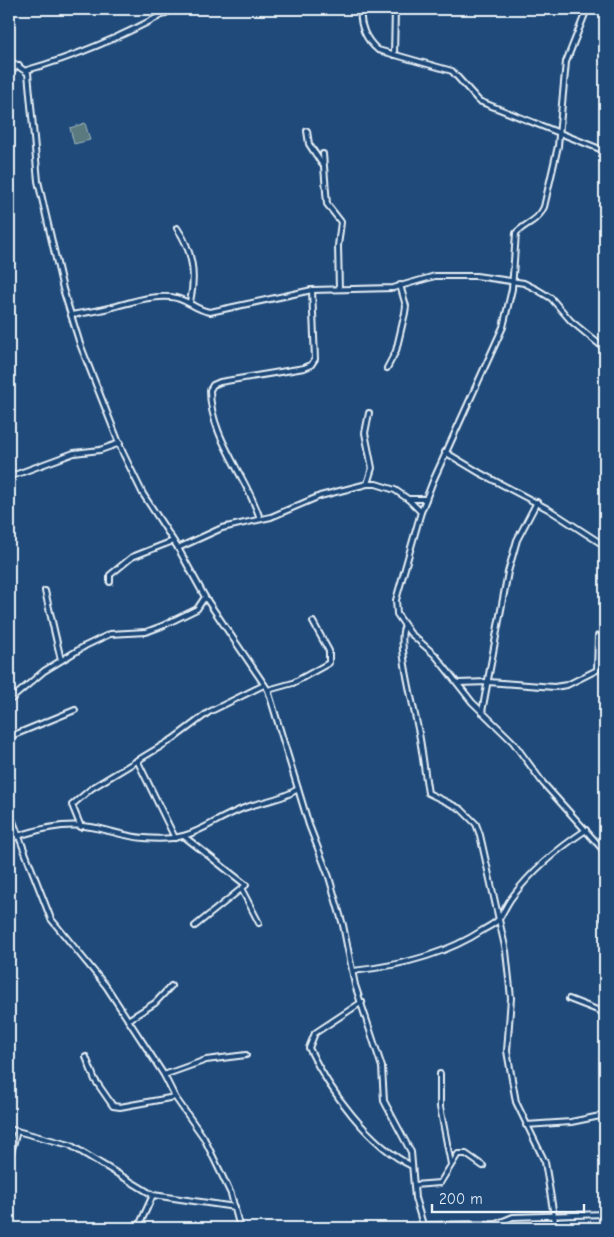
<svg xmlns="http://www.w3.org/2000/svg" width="614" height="1237" font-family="'Comic Neue',sans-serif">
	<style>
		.green { fill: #5a7a7f; stroke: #a1b6bc }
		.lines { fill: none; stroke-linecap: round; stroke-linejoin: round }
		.minor-casing { stroke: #e8f1f8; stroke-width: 8 }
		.minor { stroke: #1f4a7a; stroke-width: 4 }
	</style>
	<rect width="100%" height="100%" fill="#1f4a7a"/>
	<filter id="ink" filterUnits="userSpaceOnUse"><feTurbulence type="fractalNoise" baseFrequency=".02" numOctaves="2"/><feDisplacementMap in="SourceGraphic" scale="10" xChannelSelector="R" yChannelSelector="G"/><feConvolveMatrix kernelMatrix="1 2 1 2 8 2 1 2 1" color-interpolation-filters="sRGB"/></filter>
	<g filter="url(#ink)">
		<polygon class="green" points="85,123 90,140 74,144 70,128"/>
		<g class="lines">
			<defs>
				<g id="minor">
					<path d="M361,9c-2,16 5,31 17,41l74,21 27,30 126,50"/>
					<path d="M587,9l-21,53 -8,84 -14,61c-6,14 -18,16 -28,26l-4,56 -9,38 -70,154 -12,31 -25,88 1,14 13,19 25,22 37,47 41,40 30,41 62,69"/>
					<polyline points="394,55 395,9"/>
					<polyline points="9,60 28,73 38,181 63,289 80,344 123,453 143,494 178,548 205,597 268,690 309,825 329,877 343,925 355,985 382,1067 384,1101 411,1152 415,1198 424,1228"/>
					<path d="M27,70c51,-14 100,-36 146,-61"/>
					<polyline points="9,72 19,65"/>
					<polyline points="307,131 309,144 322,164"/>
					<polyline points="323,154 327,204 341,222 338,246 339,289"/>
					<path d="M177,228c16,23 19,48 13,74"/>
					<path d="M71,315c13,-2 26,-4 38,-7 21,-5 40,-13 62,-11 15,1 24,13 39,15l102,-22 81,-2 42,-12h41l48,7 12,6 15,9 20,23 34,28"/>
					<polyline points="387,368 396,351 405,313 406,306 400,285"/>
					<polyline points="445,452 480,473 548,509 605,546"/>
					<polyline points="9,477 74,453 100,450 120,443"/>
					<polyline points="367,484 372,468 365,433 369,413"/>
					<polyline points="408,499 426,499"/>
					<path d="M260,519c-13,-43 -50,-81 -50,-129l3,-5 7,-3 84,-14 7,-3 4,-6 -3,-69"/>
					<polyline points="178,548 222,528 271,517 320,496 367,484 376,484 395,490 408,499 421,512"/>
					<polyline points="110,582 110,575 132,557 173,541"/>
					<polyline points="45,591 61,660"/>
					<path d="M405,626c-10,13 12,93 15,113 3,18 5,36 8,54l33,16 15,15 4,11 26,116 5,47 -4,53 9,51 29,60 11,66"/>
					<polyline points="458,683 488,682 554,687 567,685 597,670 598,636"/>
					<polyline points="268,690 293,683 329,663 329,651 313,622"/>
					<polyline points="9,701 44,671 85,646 110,634 146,632 162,626 197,609 205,597"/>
					<polyline points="482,712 508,572 517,540 537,502"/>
					<polyline points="9,737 75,710"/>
					<polyline points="137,760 175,838"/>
					<polyline points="9,811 51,919 106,986 164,1075 175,1097 204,1138 231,1194 240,1228"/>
					<polyline points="81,827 72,805 92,788 173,739 209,712 264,685"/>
					<polyline points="185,837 246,885 195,926"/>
					<path d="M9,839c26,-9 55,-17 82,-12 18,3 35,10 53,11 50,5 59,-14 100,-30 19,-7 37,-8 54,-19"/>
					<polyline points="242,890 259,923"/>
					<polyline points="604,919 605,918"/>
					<path d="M353,971c45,-5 92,-16 130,-41 5,-3 13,-7 16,-11 5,-7 8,-16 14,-23 20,-27 46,-48 73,-66"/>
					<polyline points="569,999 605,1013"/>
					<path d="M362,1002l-47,31 -6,15c20,42 60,97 103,118"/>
					<polyline points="128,1020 155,1003 171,986"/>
					<polyline points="86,1057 95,1080 113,1106 120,1107 175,1097"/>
					<polyline points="440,1074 440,1107 451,1164"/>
					<polyline points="164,1075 206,1060 246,1055"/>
					<polyline points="526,1125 571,1122 605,1115"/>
					<polyline points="9,1129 70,1145 153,1195 235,1207"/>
					<polyline points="9,1160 17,1131"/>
					<polyline points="414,1185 440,1183 458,1154 466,1154 483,1166"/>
					<polyline points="138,1228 153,1195"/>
					<polyline points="412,1228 424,1225 496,1224 513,1217 605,1214"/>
				</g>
			</defs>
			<use href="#minor" class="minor-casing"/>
			<use href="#minor" class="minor"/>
		</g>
	</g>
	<rect width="614" height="1237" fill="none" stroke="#1f4a7a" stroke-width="30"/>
	<rect x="15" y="15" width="584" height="1207" fill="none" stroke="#e8f1f8" stroke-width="2" filter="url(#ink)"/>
	<path d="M432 1204v8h152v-8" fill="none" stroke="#e8f1f8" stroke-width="2.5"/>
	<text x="439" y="1204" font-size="15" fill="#e8f1f8" stroke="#1f4a7a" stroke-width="4" paint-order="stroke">200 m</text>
</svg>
